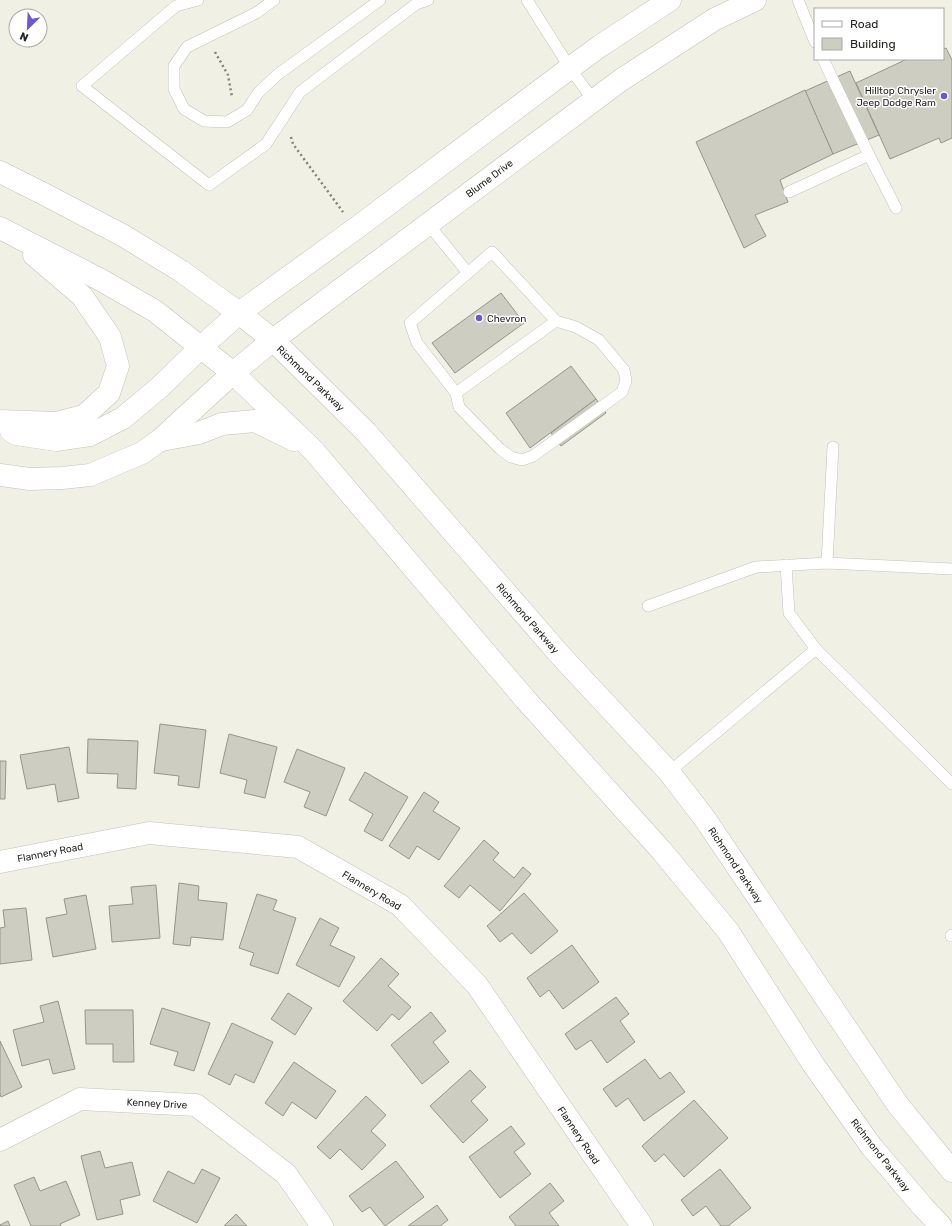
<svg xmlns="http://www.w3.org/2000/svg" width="952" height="1226" font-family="Rubik,sans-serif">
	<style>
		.building { fill: #cdcec1; stroke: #95968a }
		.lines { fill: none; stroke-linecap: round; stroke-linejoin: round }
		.lane-casing { stroke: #c2c2b6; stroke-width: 12 }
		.street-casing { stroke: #c2c2b6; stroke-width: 23 }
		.secondary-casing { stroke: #c2c2b6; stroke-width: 23 }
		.highway-casing { stroke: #c2c2b6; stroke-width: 23 }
		.path { stroke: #818279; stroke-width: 2.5; stroke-dasharray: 2 3; stroke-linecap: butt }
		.lane { stroke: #fff; stroke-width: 11 }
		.street { stroke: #fff; stroke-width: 22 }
		.secondary { stroke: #fff; stroke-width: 22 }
		.highway { stroke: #fff; stroke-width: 22 }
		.poi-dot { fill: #7056cf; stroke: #fff; stroke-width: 1.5 }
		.labels { text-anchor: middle; stroke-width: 3; stroke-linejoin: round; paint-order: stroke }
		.poi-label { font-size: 10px; fill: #252621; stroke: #fff; text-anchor: end }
		.street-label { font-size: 10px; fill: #252621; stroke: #fff }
	</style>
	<rect width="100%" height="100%" fill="#f0f1e4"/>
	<g class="building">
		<polygon points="946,48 952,60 952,138 941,143 939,138 890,159 856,83 907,59 943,59 943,49"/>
		<polygon points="850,71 879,135 833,154 805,91"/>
		<polygon points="805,90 833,154 780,180 788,202 755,215 766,236 744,248 696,142"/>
		<polygon points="501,293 524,323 455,373 432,343"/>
		<polygon points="571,366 596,399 530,448 506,413"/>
		<polygon points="596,399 606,413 561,446 551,433"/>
		<polygon points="160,724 206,730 199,788 178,785 179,776 154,773"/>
		<polygon points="229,734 277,747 265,798 244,793 247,780 220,773"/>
		<polygon points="88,739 138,741 136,789 117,788 118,774 87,773"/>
		<polygon points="69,747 79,798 58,802 55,784 27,789 20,755"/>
		<polygon points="297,749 345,768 326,816 304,807 310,792 284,782"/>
		<polygon points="0,761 6,761 5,799 0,799"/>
		<polygon points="365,772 408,797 382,841 364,831 373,814 349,800"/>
		<polygon points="424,792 439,802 433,811 460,828 439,860 417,846 409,859 389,846"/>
		<polygon points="484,840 499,853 493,860 514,878 523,867 531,874 500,911 470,885 459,898 444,886"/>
		<polygon points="179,883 199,886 198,900 227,903 223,940 191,937 190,946 173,944"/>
		<polygon points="156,885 160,938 112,942 109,906 133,904 131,887"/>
		<polygon points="524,893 558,931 531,954 512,933 500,942 487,926"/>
		<polygon points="257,894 277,900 273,910 296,918 278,974 250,965 254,953 239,948"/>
		<polygon points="86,895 96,949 53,957 46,918 67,914 64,899"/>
		<polygon points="26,908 32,960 0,964 0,928 5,927 3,910"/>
		<polygon points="320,918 339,928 330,945 355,957 339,987 296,965"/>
		<polygon points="572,945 599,982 563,1009 549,990 540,997 527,978"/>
		<polygon points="381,958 399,974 388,986 411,1007 399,1020 392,1014 377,1031 343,1001"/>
		<polygon points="288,993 312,1008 295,1035 271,1019"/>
		<polygon points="616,997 629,1014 620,1021 635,1042 607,1063 591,1040 576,1050 565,1034"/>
		<polygon points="58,1001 75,1069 53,1074 49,1059 22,1066 13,1030 44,1022 40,1006"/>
		<polygon points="162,1008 210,1023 194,1071 174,1065 178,1052 150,1044"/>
		<polygon points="85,1010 133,1010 134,1062 113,1062 113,1044 86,1044"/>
		<polygon points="431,1012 446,1031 433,1042 449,1062 422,1084 391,1045"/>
		<polygon points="232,1023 273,1042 254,1083 235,1074 230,1085 208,1074"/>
		<polygon points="0,1041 22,1087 1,1097 0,1094"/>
		<polygon points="645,1059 660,1079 670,1072 685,1092 644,1121 628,1098 616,1107 603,1089"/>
		<polygon points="294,1062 336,1091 316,1119 292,1102 283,1116 265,1103"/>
		<polygon points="470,1070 486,1087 471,1101 488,1120 463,1143 430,1106"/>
		<polygon points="366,1096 386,1115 371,1131 386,1145 362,1170 340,1149 330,1159 317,1147"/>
		<polygon points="694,1100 728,1138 684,1177 664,1154 655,1162 642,1146"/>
		<polygon points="511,1126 525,1144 514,1152 531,1174 500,1198 469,1157"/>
		<polygon points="100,1151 105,1168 132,1162 140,1195 120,1200 123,1214 97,1220 81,1156"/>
		<polygon points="396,1161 424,1197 385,1226 370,1207 362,1212 349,1196"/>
		<polygon points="202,1169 220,1178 197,1223 153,1201 168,1171 194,1184"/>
		<polygon points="720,1169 751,1208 728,1226 721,1226 706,1206 693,1216 681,1200"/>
		<polygon points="34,1177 40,1191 66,1181 80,1215 60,1224 61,1226 31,1226 14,1185"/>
		<polygon points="550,1183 564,1201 549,1213 559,1226 516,1226 509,1217"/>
		<polygon points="437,1205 448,1220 440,1226 408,1226"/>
		<polygon points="236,1214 247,1226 224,1226"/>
		<polygon points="8,1221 10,1226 0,1226 0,1225"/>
	</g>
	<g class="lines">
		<defs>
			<g id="lane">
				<polyline points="198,0 176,6 82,86 209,185 266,144 300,92 416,4 428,0"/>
				<polyline points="274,0 256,13 187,47 174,66 174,89 184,109 204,121 227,122 247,110 258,93 277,75 380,0"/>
				<polyline points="527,0 570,68 593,100"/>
				<polyline points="798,0 815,42"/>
				<polyline points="823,59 869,155"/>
				<polyline points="789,192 869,155 896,208"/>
				<polyline points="428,224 468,273"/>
				<polyline points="456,393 459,407 500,449 511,457 522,460 533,456 622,392 626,381 624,370 599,340 576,327 556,321 492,252 410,323 417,343 456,393 556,321"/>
				<polyline points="827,563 833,447"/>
				<polyline points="786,565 789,613 816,649 952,784"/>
				<polyline points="648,606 756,567 827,563 952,569"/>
				<polyline points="669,772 816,649"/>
				<polyline points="951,936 952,935"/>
			</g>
			<g id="street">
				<polyline points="0,862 149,833 298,847 400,905 477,985 642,1226"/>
				<polyline points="0,1140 80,1099 196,1105 286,1174 322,1226"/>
			</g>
			<g id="secondary">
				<polyline points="200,348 239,313 355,229 570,68 600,46 670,0"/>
				<polyline points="233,373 273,340 621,80 715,19 755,0"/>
			</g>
			<g id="highway">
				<polyline points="0,172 44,194 124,236 181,271 239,313 273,340 366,432 561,656 669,772 705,819 898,1105 952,1171"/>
				<polyline points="0,228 101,280 155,311 233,373 313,450 525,699 661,850 728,931 813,1064 871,1146 923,1207 941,1226"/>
				<polyline points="0,421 56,423 84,416 109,393 118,366 110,337 82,296 34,255"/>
				<polyline points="11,431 16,434 56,440 90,435 123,418 160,387 200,348"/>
				<polyline points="162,440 199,433 222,424 255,421 294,440"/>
				<polyline points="0,475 30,479 62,478 90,475 142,453 160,440 233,373"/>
			</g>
		</defs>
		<use href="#lane" class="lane-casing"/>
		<use href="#street" class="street-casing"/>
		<use href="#secondary" class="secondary-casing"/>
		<use href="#highway" class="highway-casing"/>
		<g class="path">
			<polyline points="215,52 228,75 232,97"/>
			<polyline points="291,137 293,144 343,212"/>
		</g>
		<use href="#lane" class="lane"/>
		<use href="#street" class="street"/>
		<use href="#secondary" class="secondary"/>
		<use href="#highway" class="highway"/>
	</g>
	<g class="poi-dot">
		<circle cx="944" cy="96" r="4"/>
		<circle cx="479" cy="318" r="4"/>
	</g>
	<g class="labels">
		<g class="poi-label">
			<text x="936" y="94">Hilltop Chrysler<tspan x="936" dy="12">Jeep Dodge Ram</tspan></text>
			<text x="487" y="322" text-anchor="start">Chevron</text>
		</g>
		<g class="street-label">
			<text transform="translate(489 178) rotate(-37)" y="4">Blume Drive</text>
			<text transform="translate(311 378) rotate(44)" y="4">Richmond Parkway</text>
			<text transform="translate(528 618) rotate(49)" y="4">Richmond Parkway</text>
			<text transform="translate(50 852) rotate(-11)" y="4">Flannery Road</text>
			<text transform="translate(736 865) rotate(56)" y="4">Richmond Parkway</text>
			<text transform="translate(372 890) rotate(31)" y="4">Flannery Road</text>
			<text transform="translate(157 1103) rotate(3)" y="4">Kenney Drive</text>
			<text transform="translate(579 1135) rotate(56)" y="4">Flannery Road</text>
			<text transform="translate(881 1155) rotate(52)" y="4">Richmond Parkway</text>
		</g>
	</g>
	<rect x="814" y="8" width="130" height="52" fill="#ffffff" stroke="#a8a8a6"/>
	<rect x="822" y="21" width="20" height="6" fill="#ffffff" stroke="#a8a8a6"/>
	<text x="850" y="28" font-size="12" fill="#252621">Road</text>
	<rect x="822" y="38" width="20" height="12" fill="#cdcec1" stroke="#a8a8a6"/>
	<text x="850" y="48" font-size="12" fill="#252621">Building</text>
	<g transform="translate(28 28) rotate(204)"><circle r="19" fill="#ffffff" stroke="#a8a8a6"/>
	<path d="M0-3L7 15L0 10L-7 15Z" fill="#7056cf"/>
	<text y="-6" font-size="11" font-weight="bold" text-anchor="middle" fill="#252621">N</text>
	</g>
</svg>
